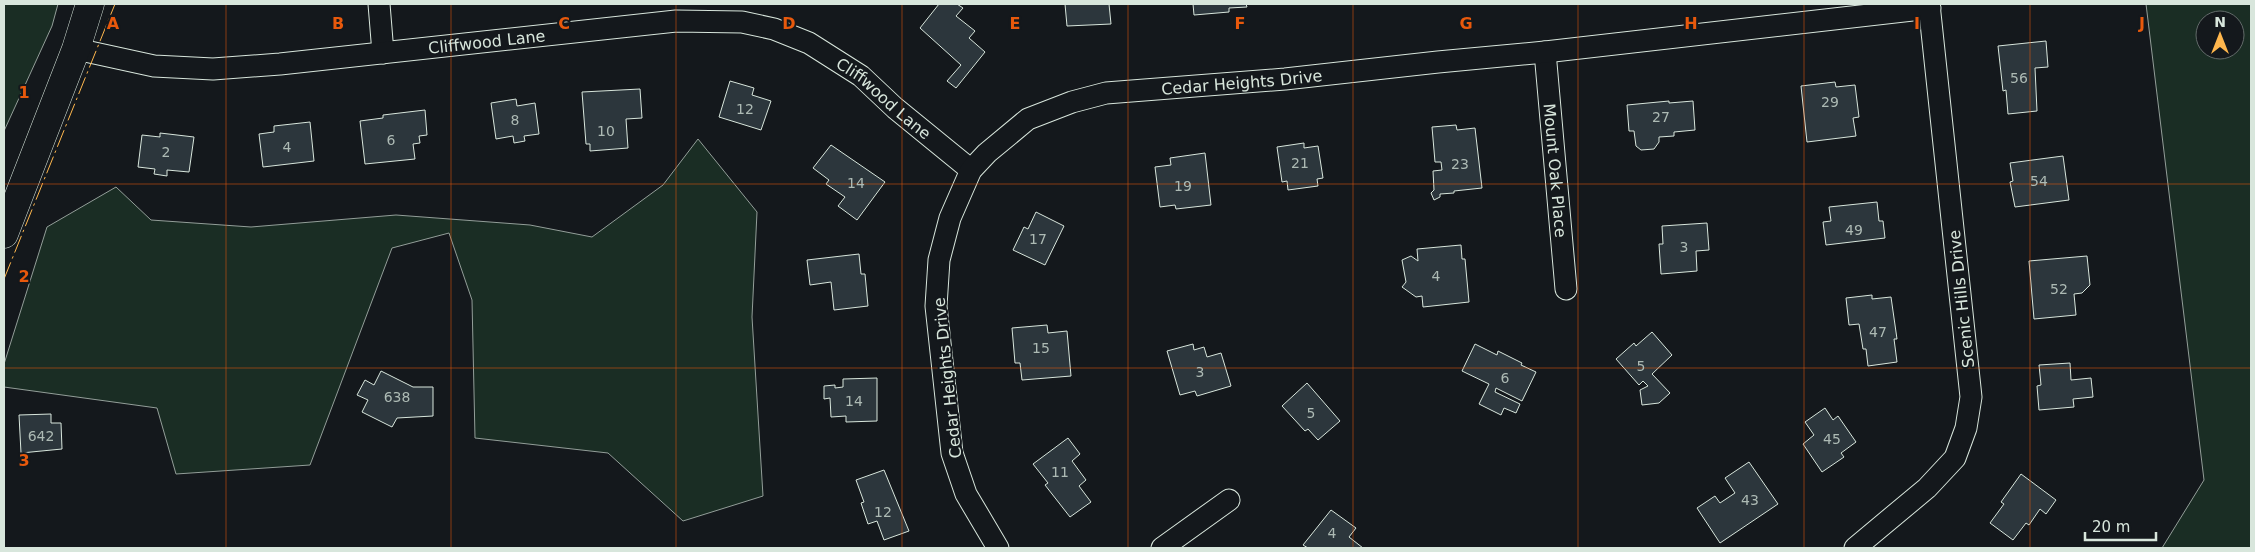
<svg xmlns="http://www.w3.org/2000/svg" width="2255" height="552" font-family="'DejaVu Sans',sans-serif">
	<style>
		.green { fill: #1a2d24; stroke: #939e99; fill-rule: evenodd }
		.building { fill: #2c363c; stroke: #d8e6dc }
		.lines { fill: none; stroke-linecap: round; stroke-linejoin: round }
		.street-casing { stroke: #d8e6dc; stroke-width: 23 }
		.secondary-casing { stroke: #d8e6dc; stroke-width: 29 }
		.street { stroke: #14181c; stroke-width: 21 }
		.secondary { stroke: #14181c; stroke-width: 28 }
		.power { stroke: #ffb74d; stroke-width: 1; stroke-dasharray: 18 4 2.5 4; stroke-linecap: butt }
		.grid { fill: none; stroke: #e8590c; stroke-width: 1; stroke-opacity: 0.55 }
		.labels { text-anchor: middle; stroke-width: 4; stroke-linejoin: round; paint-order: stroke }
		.number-label { font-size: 14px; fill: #adbab4 }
		.street-label { font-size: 16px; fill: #d8e6dc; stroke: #14181c }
		.grid-label { font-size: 16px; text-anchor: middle; font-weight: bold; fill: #e8590c; stroke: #14181c; stroke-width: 4; stroke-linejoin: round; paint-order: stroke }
	</style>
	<rect width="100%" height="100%" fill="#14181c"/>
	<g class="green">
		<polygon points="4,4 58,4 52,26 4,131"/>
		<path d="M2146,4h105v544h-89l42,-68zM2205,20h30v30h-30z"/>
		<polygon points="698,139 757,212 752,317 763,496 683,521 608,453 475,438 472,300 449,233 392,248 310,465 176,474 157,408 4,387 4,364 47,227 116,187 151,220 251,227 396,215 530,225 592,237 663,185"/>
	</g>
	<g class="building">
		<polygon points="939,4 957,4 963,8 956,16 975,31 969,38 985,52 956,88 947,81 961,65 920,28"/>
		<polygon points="1065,4 1109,4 1111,24 1067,26"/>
		<polygon points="1193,4 1246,4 1247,7 1229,8 1229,12 1194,15"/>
		<polygon points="2046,41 2048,67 2035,68 2037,111 2008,114 2006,90 2003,91 1998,46"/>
		<polygon points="730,81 754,88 752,95 771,101 761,130 719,117"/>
		<polygon points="1835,82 1836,87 1855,85 1859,117 1853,118 1856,136 1807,142 1801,86"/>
		<polygon points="640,89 642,118 626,119 628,148 590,151 590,144 586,144 582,92"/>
		<polygon points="516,99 517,106 535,103 539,134 524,136 525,141 514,143 513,136 496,139 491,103"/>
		<polygon points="1669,101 1669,103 1693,101 1695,130 1674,132 1674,136 1659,137 1659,142 1654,149 1641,150 1636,146 1634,131 1629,131 1627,105"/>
		<polygon points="425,110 427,135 419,136 420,143 413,144 415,159 365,164 360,121 383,118 383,115"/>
		<polygon points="310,122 314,161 263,167 259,134 274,132 274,126"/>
		<polygon points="1456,125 1457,130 1475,128 1482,188 1454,191 1454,193 1440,194 1440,197 1434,200 1431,193 1434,190 1433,171 1442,170 1441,162 1435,162 1432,127"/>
		<polygon points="160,133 194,137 189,172 167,170 167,176 154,174 155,169 138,167 142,135 160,137"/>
		<polygon points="1304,143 1304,148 1318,146 1323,178 1317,179 1318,186 1288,190 1287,181 1282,182 1277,147"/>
		<polygon points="831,145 885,182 857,220 838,206 845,197 826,184 829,180 813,168"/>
		<polygon points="1205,153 1211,205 1176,209 1175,205 1160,207 1155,167 1171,165 1170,158"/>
		<polygon points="2063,156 2069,200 2015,207 2010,182 2013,181 2010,163"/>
		<polygon points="1877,202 1879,221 1883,221 1885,238 1826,245 1823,222 1831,221 1829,207"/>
		<polygon points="1036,212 1064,226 1045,265 1013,250 1024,227 1028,229"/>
		<polygon points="1707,223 1709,250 1696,251 1697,271 1661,274 1659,244 1663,244 1662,226"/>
		<polygon points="1461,245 1462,259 1465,259 1469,302 1423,307 1422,296 1416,297 1402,287 1406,282 1402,260 1411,256 1418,261 1417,249"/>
		<polygon points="859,254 861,274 865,274 868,306 834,310 831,282 810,285 807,260"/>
		<polygon points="2087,256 2090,285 2082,293 2074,294 2076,315 2034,319 2029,261"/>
		<polygon points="1872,295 1872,299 1891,297 1897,339 1894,339 1897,362 1868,366 1866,349 1863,349 1859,324 1849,325 1846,298"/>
		<polygon points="1047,325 1048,333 1067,331 1071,376 1022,380 1020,363 1015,363 1012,328"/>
		<polygon points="1652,332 1672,355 1652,374 1670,393 1659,403 1642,405 1640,390 1648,386 1643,381 1639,385 1616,359 1634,343 1636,346"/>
		<polygon points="1193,344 1194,350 1204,347 1207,357 1221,353 1231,386 1197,396 1195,391 1180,395 1167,351"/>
		<polygon points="1475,344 1497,355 1498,351 1522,363 1521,365 1536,372 1522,401 1496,388 1495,392 1520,404 1516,413 1504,408 1501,415 1479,404 1489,384 1462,371"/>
		<polygon points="2070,363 2071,380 2091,378 2093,397 2073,399 2074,407 2039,410 2037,386 2041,385 2039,365"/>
		<polygon points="381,371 413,387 433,387 433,416 397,418 392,427 362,412 368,400 357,395 365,380 374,385"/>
		<polygon points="877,378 877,421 846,422 846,416 831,417 830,398 824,399 824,386 835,385 835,388 843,387 843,379"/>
		<polygon points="1307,383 1340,421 1318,440 1308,429 1305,431 1282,406"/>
		<polygon points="1825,408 1833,420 1838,416 1856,442 1841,453 1844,457 1822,472 1803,444 1814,435 1805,422"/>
		<polygon points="51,414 51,423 61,423 62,449 21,453 19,415"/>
		<polygon points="1068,438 1080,454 1072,461 1086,480 1079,486 1091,502 1070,517 1045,485 1048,483 1033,464"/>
		<polygon points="1749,462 1778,504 1720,543 1697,508 1715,496 1720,503 1735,493 1725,478"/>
		<polygon points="884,470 909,531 884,540 877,521 868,524 861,503 864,502 856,480"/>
		<polygon points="2021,474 2056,500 2046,514 2040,509 2029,525 2026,523 2013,540 1990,523 2004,504 2001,502"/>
		<polygon points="1331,510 1356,528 1349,537 1363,548 1308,548 1303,545"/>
	</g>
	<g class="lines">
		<defs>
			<g id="street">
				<polyline points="379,4 383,53"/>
				<path id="s1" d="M76,49l78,17 59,3 67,-5 396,-43 66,1 32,7 35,14 52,33 34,32 76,62"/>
				<path id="s2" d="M1545,52l21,237"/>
				<path id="s3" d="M998,548l-32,-54 -14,-41 -16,-147 3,-46 11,-42 21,-48 16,-17 41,-34 44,-17 34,-9 179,-14 153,-17 107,-10 385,-44"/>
				<polyline points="1162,548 1229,500"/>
				<polyline points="1855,548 1927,488 1955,458 1966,428 1971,397 1929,4"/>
			</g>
			<polyline id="secondary" points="4,234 76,49 90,4"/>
		</defs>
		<use href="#street" class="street-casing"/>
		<use href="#secondary" class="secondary-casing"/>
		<use href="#street" class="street"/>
		<use href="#secondary" class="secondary"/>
		<polyline class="power" points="4,279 115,4"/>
	</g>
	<path class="grid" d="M226,4v544M451,4v544M676,4v544M902,4v544M1128,4v544M1353,4v544M1578,4v544M1804,4v544M2030,4v544M4,184h2247M4,368h2247"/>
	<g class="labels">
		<g class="number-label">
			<text x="2019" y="83">56</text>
			<text x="1830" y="107">29</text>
			<text x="745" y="114">12</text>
			<text x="1661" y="122">27</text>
			<text x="515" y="125">8</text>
			<text x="606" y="136">10</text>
			<text x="391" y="145">6</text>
			<text x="287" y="152">4</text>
			<text x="166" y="157">2</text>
			<text x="1300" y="168">21</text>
			<text x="1460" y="169">23</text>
			<text x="2039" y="186">54</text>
			<text x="856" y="188">14</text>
			<text x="1183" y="191">19</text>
			<text x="1854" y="235">49</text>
			<text x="1038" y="244">17</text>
			<text x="1684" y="252">3</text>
			<text x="1436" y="281">4</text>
			<text x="2059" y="294">52</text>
			<text x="1878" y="337">47</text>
			<text x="1041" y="353">15</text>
			<text x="1641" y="371">5</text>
			<text x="1200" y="377">3</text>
			<text x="1505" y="383">6</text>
			<text x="397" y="402">638</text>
			<text x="854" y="406">14</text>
			<text x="1311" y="418">5</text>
			<text x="41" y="441">642</text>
			<text x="1832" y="444">45</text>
			<text x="1060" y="477">11</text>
			<text x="1750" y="505">43</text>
			<text x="883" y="517">12</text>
			<text x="1332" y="538">4</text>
		</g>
		<g class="street-label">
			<text dy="6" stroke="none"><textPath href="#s1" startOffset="414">Cliffwood Lane</textPath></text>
			<text dy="6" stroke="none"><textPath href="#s3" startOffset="691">Cedar Heights Drive</textPath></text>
			<text dy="6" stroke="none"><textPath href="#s1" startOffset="834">Cliffwood Lane</textPath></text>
			<text dy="6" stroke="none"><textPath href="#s2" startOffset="119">Mount Oak Place</textPath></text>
			<text transform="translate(1961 299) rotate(-96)" y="6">Scenic Hills Drive</text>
			<text transform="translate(947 378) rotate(-96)" y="6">Cedar Heights Drive</text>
		</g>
	</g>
	<g class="grid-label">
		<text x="113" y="29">A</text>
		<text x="338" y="29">B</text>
		<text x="564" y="29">C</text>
		<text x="789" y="29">D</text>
		<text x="1015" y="29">E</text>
		<text x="1240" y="29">F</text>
		<text x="1466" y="29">G</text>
		<text x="1691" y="29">H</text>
		<text x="1917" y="29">I</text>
		<text x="2142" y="29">J</text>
		<text x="24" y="98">1</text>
		<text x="24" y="282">2</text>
		<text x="24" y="466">3</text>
	</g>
	<rect width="2255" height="552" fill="none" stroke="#d8e6dc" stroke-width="10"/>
	<g transform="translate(2220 35)"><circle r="24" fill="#14181c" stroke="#626a69"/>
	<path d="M0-4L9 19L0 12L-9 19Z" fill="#ffb74d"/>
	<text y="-8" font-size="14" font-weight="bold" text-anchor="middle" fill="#d8e6dc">N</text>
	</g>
	<path d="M2085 532v8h71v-8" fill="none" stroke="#d8e6dc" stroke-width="2.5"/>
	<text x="2092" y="532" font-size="15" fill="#d8e6dc" stroke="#14181c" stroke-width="4" paint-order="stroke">20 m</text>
</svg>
